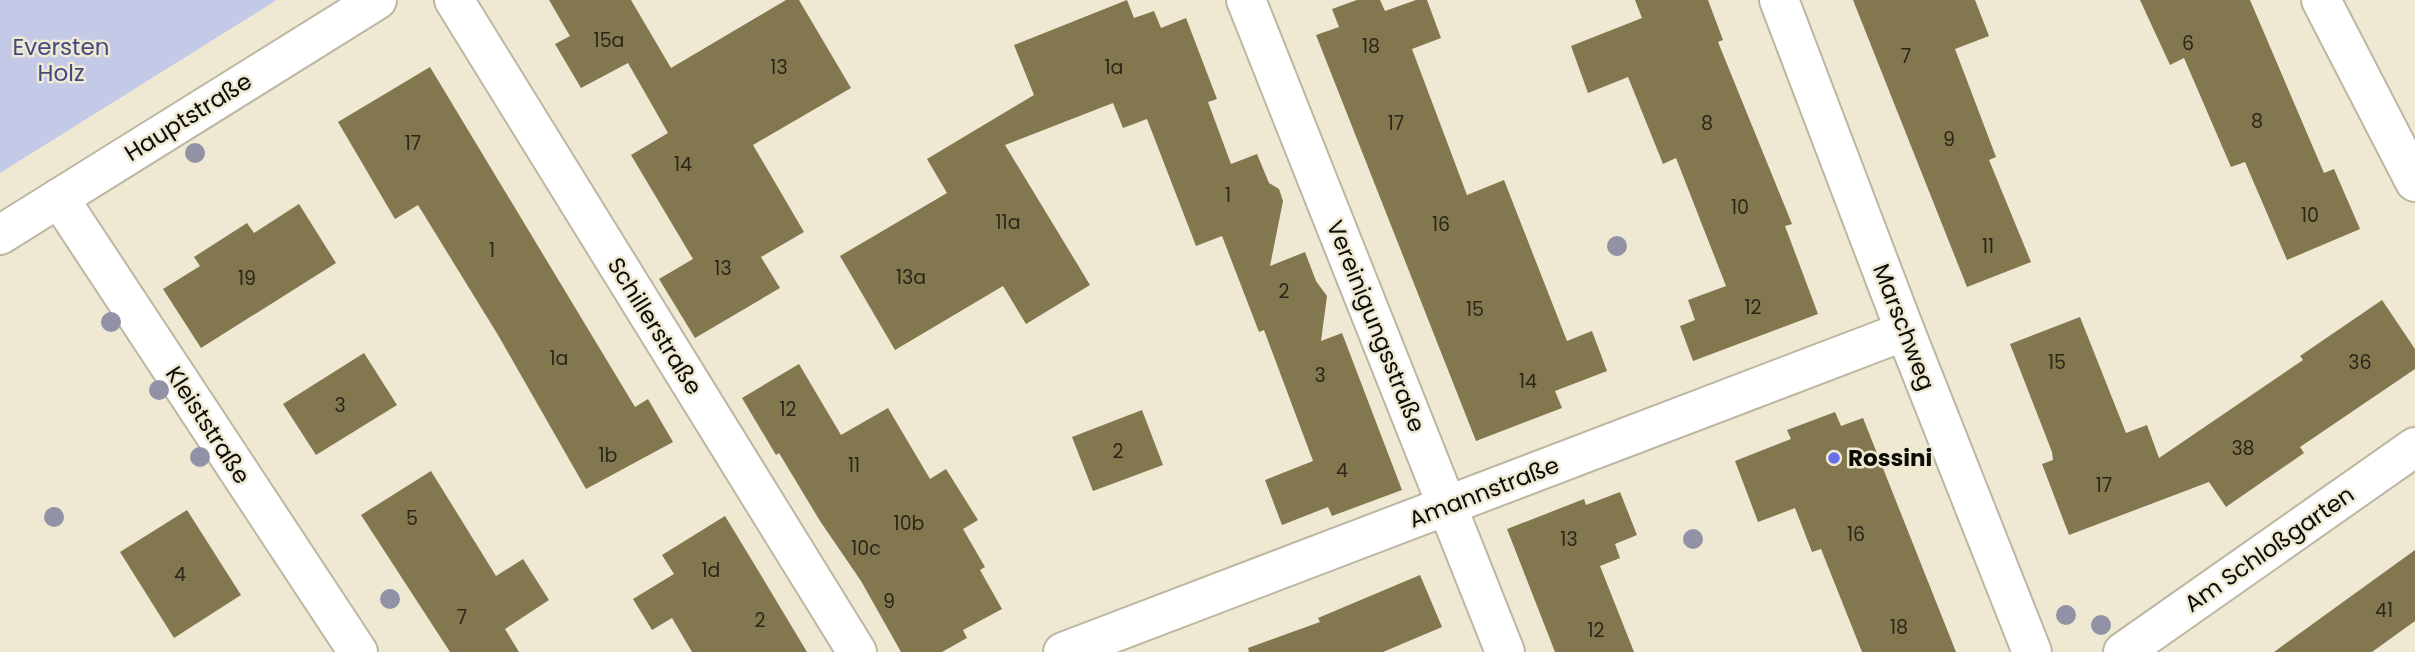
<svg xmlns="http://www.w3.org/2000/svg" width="2415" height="652" font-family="Poppins,sans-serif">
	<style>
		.green { fill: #c3c9e7 }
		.building { fill: #82774f }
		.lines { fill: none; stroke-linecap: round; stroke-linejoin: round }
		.street-casing { stroke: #bcb6a2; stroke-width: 42 }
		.secondary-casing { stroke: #bcb6a2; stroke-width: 42 }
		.street { stroke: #fff; stroke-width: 38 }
		.secondary { stroke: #fff; stroke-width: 38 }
		.tree { fill: #9292a6 }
		.poi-dot { fill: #686ee7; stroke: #efe9d4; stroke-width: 2.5 }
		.labels { text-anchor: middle; stroke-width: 5; stroke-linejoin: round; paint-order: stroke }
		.number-label { font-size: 19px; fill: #2a2618 }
		.park-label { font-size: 23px; fill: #454a80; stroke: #efe9d4 }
		.street-label { font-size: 23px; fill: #0d0b05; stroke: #efe9d4 }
		.poi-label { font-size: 23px; font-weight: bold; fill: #0d0b05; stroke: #efe9d4; text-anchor: start }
	</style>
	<rect width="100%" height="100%" fill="#efe9d4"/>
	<polygon class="green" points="0,0 277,0 0,173"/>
	<g class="building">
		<polygon points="549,0 631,0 671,68 786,0 799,0 851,88 753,145 804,232 761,257 780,288 695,338 659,279 693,259 631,155 668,133 628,63 581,88 555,44 570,36"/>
		<polygon points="1127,0 1134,18 1154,11 1161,28 1186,18 1217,99 1208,102 1231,164 1257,154 1269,183 1279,189 1283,201 1270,266 1305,252 1316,281 1327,296 1321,341 1342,333 1402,490 1332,516 1328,507 1282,525 1265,480 1313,461 1264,330 1259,332 1222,236 1196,246 1147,119 1123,128 1113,103 1005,145 1090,285 1026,324 1003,286 895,350 840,256 947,193 927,159 1034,95 1014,45"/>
		<polygon points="1357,0 1380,0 1385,11 1416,0 1427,0 1441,38 1412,49 1467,195 1504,180 1567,341 1592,331 1607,371 1555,391 1562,408 1476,441 1316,35 1339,27 1332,9"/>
		<polygon points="1635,0 1708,0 1723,40 1718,42 1792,224 1785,226 1818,314 1693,361 1680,326 1695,320 1688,300 1726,286 1676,158 1663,164 1628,77 1588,93 1571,46 1642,18"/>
		<polygon points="1853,0 1975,0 1989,36 1955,49 1996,157 1989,160 2031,262 1967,287"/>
		<polygon points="2140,0 2250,0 2324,173 2334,169 2360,229 2287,260 2245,162 2231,167 2184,58 2170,65"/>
		<polygon points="430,67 635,407 648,399 673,442 586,489 498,335 418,205 395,219 338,122"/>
		<polygon points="299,204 336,263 201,348 163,289 200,266 194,257 247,223 254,233"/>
		<polygon points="2382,300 2415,349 2415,369 2300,447 2304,453 2226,507 2209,482 2069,535 2042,464 2053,460 2052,452 2010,344 2080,317 2126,433 2147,425 2159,458 2303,360 2300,356"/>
		<polygon points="364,353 397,405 316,455 283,404"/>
		<polygon points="799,364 841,435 888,408 930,479 946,469 978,520 963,529 985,567 980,570 1002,609 963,630 967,638 942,652 901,652 861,581 820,521 779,453 776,455 742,398"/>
		<polygon points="1142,410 1163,465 1093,491 1072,437"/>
		<polygon points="1835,412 1841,426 1863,418 1956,652 1862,652 1821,549 1812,552 1795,508 1758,522 1735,461 1791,439 1787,430"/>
		<polygon points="431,471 496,576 523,559 549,600 505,629 519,652 450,652 361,515"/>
		<polygon points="1620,492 1637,535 1615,544 1620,558 1600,566 1634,652 1555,652 1507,529 1584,499 1586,505"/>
		<polygon points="187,510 241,595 174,638 120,552"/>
		<polygon points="725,516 756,567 807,652 692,652 672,618 652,630 633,599 674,574 662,555"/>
		<polygon points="2415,550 2415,621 2372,652 2274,652"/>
		<polygon points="1420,575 1442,627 1383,652 1249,652 1248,648 1320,622 1318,618"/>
	</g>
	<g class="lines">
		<defs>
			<g id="street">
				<polyline points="454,0 857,652"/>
				<polyline points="1246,0 1505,652"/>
				<polyline points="2321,0 2415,182"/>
				<polyline points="59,198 358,652"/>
				<polyline points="1063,652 1905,331"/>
				<polyline points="2123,652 2415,447"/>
			</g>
			<g id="secondary">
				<polyline points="1779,0 1905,331 2032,652"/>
				<polyline points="0,235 377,0"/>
			</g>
		</defs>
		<use href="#street" class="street-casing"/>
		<use href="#secondary" class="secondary-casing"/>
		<use href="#street" class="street"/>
		<use href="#secondary" class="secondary"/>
	</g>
	<g class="tree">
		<circle cx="195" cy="153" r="10"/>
		<circle cx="1617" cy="246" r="10"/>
		<circle cx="111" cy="322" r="10"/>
		<circle cx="159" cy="390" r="10"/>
		<circle cx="200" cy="457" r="10"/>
		<circle cx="54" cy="517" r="10"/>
		<circle cx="1693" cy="539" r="10"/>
		<circle cx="390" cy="599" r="10"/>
		<circle cx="2066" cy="615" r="10"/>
		<circle cx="2101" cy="625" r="10"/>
	</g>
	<circle class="poi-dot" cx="1834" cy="458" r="7"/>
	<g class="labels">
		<g class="number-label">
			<text x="609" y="47">15a</text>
			<text x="2188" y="50">6</text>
			<text x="1371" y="53">18</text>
			<text x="1906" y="63">7</text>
			<text x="779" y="74">13</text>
			<text x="1114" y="74">1a</text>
			<text x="2257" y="128">8</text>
			<text x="1396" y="130">17</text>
			<text x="1707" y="130">8</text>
			<text x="1949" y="146">9</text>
			<text x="413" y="150">17</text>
			<text x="683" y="171">14</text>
			<text x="1228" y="202">1</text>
			<text x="1740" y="214">10</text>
			<text x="2310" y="222">10</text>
			<text x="1008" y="229">11a</text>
			<text x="1441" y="231">16</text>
			<text x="1988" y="253">11</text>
			<text x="492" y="257">1</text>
			<text x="723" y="275">13</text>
			<text x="911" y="284">13a</text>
			<text x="247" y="285">19</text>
			<text x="1284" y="298">2</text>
			<text x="1753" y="314">12</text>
			<text x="1475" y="316">15</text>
			<text x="559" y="365">1a</text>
			<text x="2057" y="369">15</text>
			<text x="2360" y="369">36</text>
			<text x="1320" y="382">3</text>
			<text x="1528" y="388">14</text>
			<text x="340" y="412">3</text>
			<text x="788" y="416">12</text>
			<text x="2243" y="455">38</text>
			<text x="1118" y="458">2</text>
			<text x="608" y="462">1b</text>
			<text x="854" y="472">11</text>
			<text x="1342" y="477">4</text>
			<text x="2104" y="492">17</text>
			<text x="412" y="525">5</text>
			<text x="909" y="530">10b</text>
			<text x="1856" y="541">16</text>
			<text x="1569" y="546">13</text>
			<text x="866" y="555">10c</text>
			<text x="711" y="577">1d</text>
			<text x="180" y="581">4</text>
			<text x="889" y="608">9</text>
			<text x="2384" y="617">41</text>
			<text x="462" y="624">7</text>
			<text x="760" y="627">2</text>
			<text x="1899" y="634">18</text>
			<text x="1596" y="637">12</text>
		</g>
		<g class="park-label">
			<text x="61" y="55">Eversten<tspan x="61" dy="26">Holz</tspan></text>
		</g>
		<g class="street-label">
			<text transform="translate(188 117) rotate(-32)" y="8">Hauptstraße</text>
			<text transform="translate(655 326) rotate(58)" y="8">Schillerstraße</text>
			<text transform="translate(1376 326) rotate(68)" y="8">Vereinigungsstraße</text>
			<text transform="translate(1904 327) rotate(69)" y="8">Marschweg</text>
			<text transform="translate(208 425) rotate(57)" y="8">Kleiststraße</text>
			<text transform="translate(1484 492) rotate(-21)" y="8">Amannstraße</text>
			<text transform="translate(2269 549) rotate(-35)" y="8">Am Schloßgarten</text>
		</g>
		<g class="poi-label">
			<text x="1848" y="466">Rossini</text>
		</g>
	</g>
</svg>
